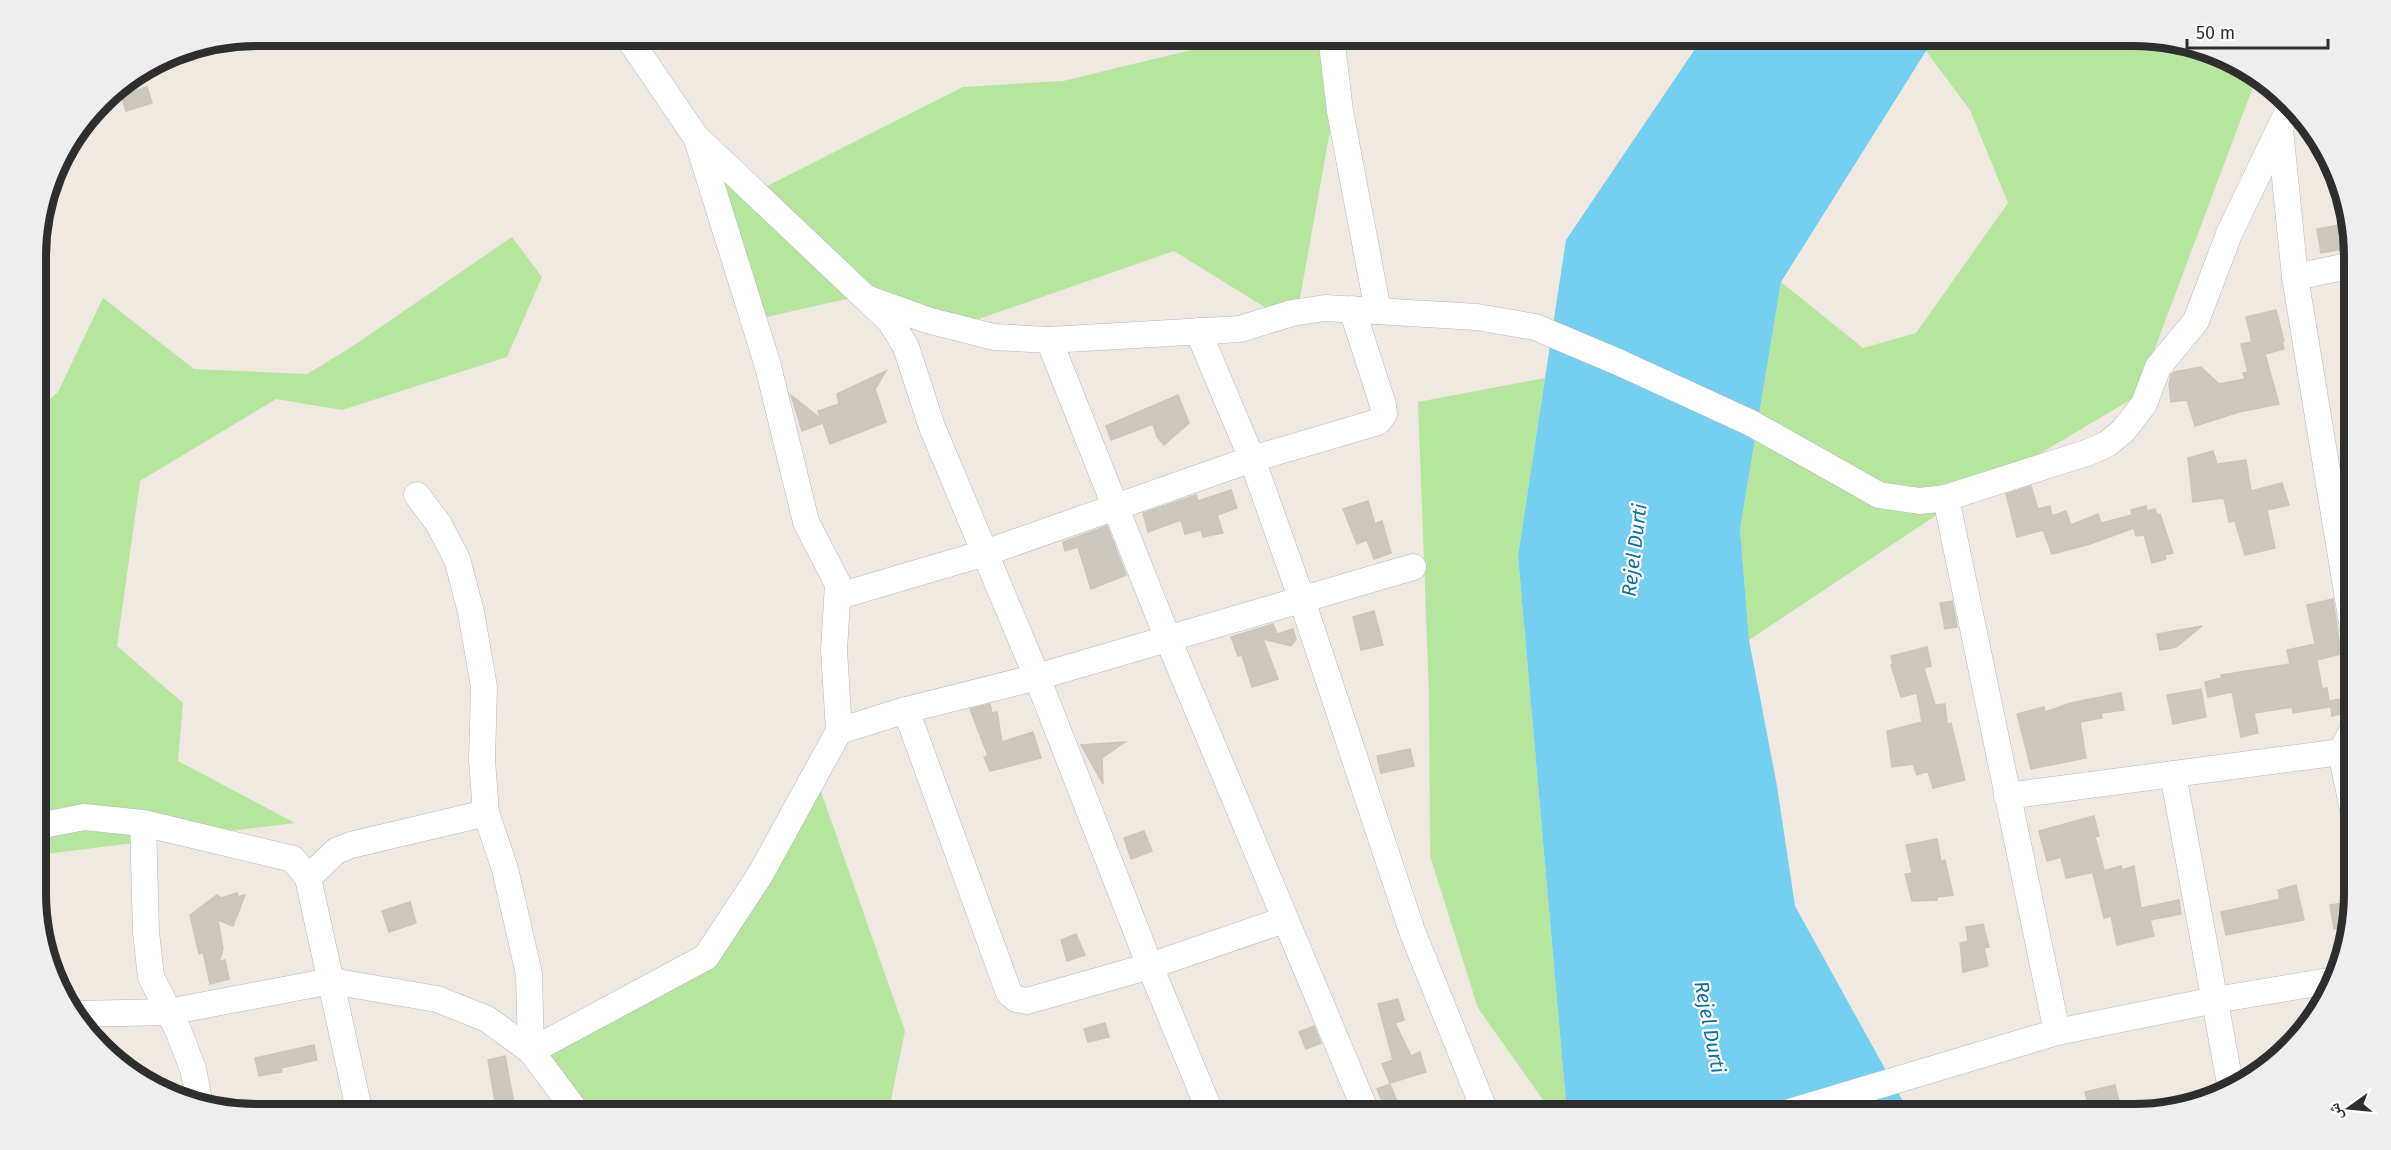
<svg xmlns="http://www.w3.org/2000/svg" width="2391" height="1150" font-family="'Fira Sans','Noto Naskh Arabic',sans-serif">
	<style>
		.green { fill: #b6e59e }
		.water { fill: #75cff0 }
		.building { fill: #cbc7bf; stroke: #cbc5ba; stroke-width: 1.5 }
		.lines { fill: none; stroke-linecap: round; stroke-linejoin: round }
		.minor-casing { stroke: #b4b7c1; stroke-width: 27 }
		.minor { stroke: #fff; stroke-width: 26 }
		.labels { text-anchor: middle; stroke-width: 4.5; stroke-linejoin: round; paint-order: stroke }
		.water-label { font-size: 20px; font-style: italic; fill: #0d6fa3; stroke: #fff }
		.rim { fill: none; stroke: #2e2e2e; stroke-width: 8 }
	</style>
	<rect width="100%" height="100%" fill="#efe9e1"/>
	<g class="green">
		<polygon points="1209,36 1322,36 1333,114 1295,326 1174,251 970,322 873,292 767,186 963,87 1063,81 1212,45"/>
		<polygon points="1948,36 2133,36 2231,59 2256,79 2137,396 1941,512 1749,640 1740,529 1781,282 1863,348 1916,333 2008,203 1970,110 1926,51"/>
		<polygon points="711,161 855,297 758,319"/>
		<polygon points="512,237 542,277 507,357 342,410 276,399 140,481 117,646 183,703 178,761 295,823 38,855 37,410 58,392 103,298 194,369 307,374 350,348"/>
		<polygon points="1545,378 1518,556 1567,1114 1553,1114 1478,1008 1430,856 1429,694 1418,402"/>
		<polygon points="819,786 905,1031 888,1114 588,1114 550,1055 711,961"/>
	</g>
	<polygon class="water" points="1708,36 1948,36 1926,51 1781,282 1740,529 1749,640 1777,786 1795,906 1910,1114 1567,1114 1518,556 1566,240 1697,46"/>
	<g class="building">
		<polygon points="147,87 152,103 126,111 121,95"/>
		<polygon points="2339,225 2343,249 2321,253 2317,229"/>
		<polygon points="2276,310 2284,341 2282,342 2284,349 2265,354 2279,404 2239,412 2195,426 2187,400 2171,402 2169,384 2171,375 2174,372 2201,367 2219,384 2245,379 2243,373 2248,372 2241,344 2252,342 2246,317"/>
		<polygon points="886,371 875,389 886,422 830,444 823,423 802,431 791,395 821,419 818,411 839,404 837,394"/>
		<polygon points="1178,395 1189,423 1164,445 1157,437 1153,424 1111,440 1106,426"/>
		<polygon points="2213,451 2217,464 2246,460 2251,491 2282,483 2289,505 2267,510 2275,548 2245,555 2235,521 2229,522 2224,498 2193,502 2188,458"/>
		<polygon points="2031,486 2038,509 2050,506 2052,516 2066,511 2071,525 2098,514 2101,523 2132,515 2131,510 2146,506 2147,511 2155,509 2157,515 2160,514 2173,553 2165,555 2166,559 2152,563 2144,535 2136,536 2134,528 2090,544 2052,554 2043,530 2017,537 2006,494"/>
		<polygon points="1231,490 1237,508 1217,515 1223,533 1203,537 1201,530 1185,534 1181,520 1148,532 1143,513 1196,495 1198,501"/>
		<polygon points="1368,501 1375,524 1382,521 1391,553 1374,559 1367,540 1357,544 1343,509"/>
		<polygon points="1107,526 1126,575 1091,589 1078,547 1065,551 1063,542"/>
		<polygon points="2333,599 2341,654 2317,660 2322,689 2327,688 2330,707 2293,713 2292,707 2254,713 2258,733 2241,737 2232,692 2208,697 2205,682 2222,678 2221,675 2290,664 2287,650 2315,644 2307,605"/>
		<polygon points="1952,601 1957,627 1945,629 1940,603"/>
		<polygon points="1374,611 1383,645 1361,650 1353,617"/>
		<polygon points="1273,624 1277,634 1293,629 1296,639 1291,646 1263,639 1278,679 1252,687 1242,655 1238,656 1231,637"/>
		<polygon points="2202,626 2176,647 2160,650 2157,634"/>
		<polygon points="1927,647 1931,666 1924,668 1935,705 1945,704 1947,724 1951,723 1965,780 1933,788 1928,771 1917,775 1913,764 1892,767 1887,731 1922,722 1917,693 1901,697 1891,665 1893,664 1891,656"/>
		<polygon points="2201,689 2206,717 2173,724 2167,695"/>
		<polygon points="2121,693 2124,710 2101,713 2102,718 2080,722 2086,758 2031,769 2017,714 2044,707 2045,712 2071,703"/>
		<polygon points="2349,697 2352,711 2332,716 2330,701"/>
		<polygon points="990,704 992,713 997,712 1002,742 1033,732 1041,758 990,771 984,757 988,756 970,709"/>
		<polygon points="1125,742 1102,758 1103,784 1081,745"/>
		<polygon points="1410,749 1414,766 1381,773 1377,756"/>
		<polygon points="2094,816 2099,836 2095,837 2104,870 2066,878 2061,857 2047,861 2039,831"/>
		<polygon points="1144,831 1152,851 1131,859 1124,838"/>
		<polygon points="1937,839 1941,862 1945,860 1953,895 1937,897 1937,900 1912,901 1905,874 1912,873 1906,845"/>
		<polygon points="2121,866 2122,870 2134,866 2141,908 2179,900 2181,914 2150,920 2154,936 2117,945 2111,916 2104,918 2093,874"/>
		<polygon points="2296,885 2304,920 2226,935 2221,912 2280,899 2278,890"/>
		<polygon points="237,893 238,897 245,895 233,926 218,920 223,949 219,962 225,960 229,979 210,984 203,952 199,954 190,915 217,895 221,898"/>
		<polygon points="410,902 416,923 389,932 382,911"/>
		<polygon points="2349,902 2351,911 2347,927 2334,929 2330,905"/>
		<polygon points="1983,924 1989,947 1984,948 1988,966 1963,972 1960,943 1968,941 1966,927"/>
		<polygon points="1076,934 1085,955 1067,961 1061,940"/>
		<polygon points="1398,999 1404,1020 1395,1023 1411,1056 1420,1052 1426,1072 1390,1083 1382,1064 1393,1060 1378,1004"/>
		<polygon points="1105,1023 1109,1037 1088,1042 1084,1029"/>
		<polygon points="1314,1026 1321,1043 1306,1049 1299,1032"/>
		<polygon points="314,1045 317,1060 281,1068 282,1072 259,1076 255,1058"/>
		<polygon points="505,1056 516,1114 497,1114 488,1060"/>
		<polygon points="1390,1084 1399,1106 1386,1111 1377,1089"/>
		<polygon points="2115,1085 2122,1114 2091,1114 2085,1092"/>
	</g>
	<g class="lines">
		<defs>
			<g id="minor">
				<polyline points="627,36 696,137 890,321 906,347 932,427 1037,677 1150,966 1211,1114"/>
				<polyline points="1331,36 1340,111 1378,311"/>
				<polyline points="2280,129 2295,277 2354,635"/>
				<polyline points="2295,277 2353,265"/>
				<polyline points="866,298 927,320 994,337 1049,340 1240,329 1292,313 1325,308 1477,317 1535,327 1618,362 1751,423 1879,495 1920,501 1946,498 2089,452 2107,444 2123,431 2144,404 2158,367 2196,321 2229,234 2290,107"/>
				<polyline points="1198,331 1252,459 1302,600 1412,931 1486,1114"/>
				<polyline points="1049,340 1168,639 1367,1114"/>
				<polyline points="417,495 438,523 457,559 471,612 484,687 482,760 486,813 505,869 529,974 531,1051"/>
				<polyline points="1946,498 2057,1032"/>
				<polyline points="839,596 985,553 1252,459 1378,422 1384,414 1383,405 1352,309"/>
				<polyline points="906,710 1009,993 1016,999 1027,1001 1150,966 1284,920"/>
				<polyline points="2355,725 2341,752 2355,819"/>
				<polyline points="839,731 906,710 1037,677 1413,567"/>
				<polyline points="2173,774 2231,1089"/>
				<polyline points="2007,796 2341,752"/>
				<polyline points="143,823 146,932 151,977 178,1030 193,1069 199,1100"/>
				<polyline points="38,826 84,817 143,823 293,859 308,878 360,1114"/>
				<polyline points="308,878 336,851 351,845 486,813"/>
				<polyline points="76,1014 168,1012 331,981 437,999 487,1019 531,1051 578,1114"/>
				<polyline points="531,1051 706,957 760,875 839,731 834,650 838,584 806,522 768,366 697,139"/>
				<polyline points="1783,1114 2057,1032 2215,1000 2335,980"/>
			</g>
		</defs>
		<use href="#minor" class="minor-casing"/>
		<use href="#minor" class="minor"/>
	</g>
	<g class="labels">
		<g class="water-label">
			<text transform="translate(1634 550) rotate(-83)" y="7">Rejel Durti</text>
			<text transform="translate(1710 1027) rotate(79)" y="7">Rejel Durti</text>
		</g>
	</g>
	<path d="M0 0H2391V1150H0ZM257 46H2133A211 211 0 0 1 2344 257V893A211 211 0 0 1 2133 1104H257A211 211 0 0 1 46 893V257A211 211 0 0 1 257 46Z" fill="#eee" fill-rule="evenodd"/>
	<path class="rim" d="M257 46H2133A211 211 0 0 1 2344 257V893A211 211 0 0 1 2133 1104H257A211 211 0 0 1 46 893V257A211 211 0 0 1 257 46Z"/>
	<g transform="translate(2349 1108) rotate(255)" stroke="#ffffff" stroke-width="4.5" paint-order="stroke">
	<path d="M0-4.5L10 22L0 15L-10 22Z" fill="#2e2e2e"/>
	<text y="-9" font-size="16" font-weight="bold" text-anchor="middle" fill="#2e2e2e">ش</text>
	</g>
	<path d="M2187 39v9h141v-9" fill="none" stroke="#2e2e2e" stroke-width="3"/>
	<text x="2196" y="39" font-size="18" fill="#2e2e2e" stroke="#ffffff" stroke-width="4.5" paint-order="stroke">50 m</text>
</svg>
